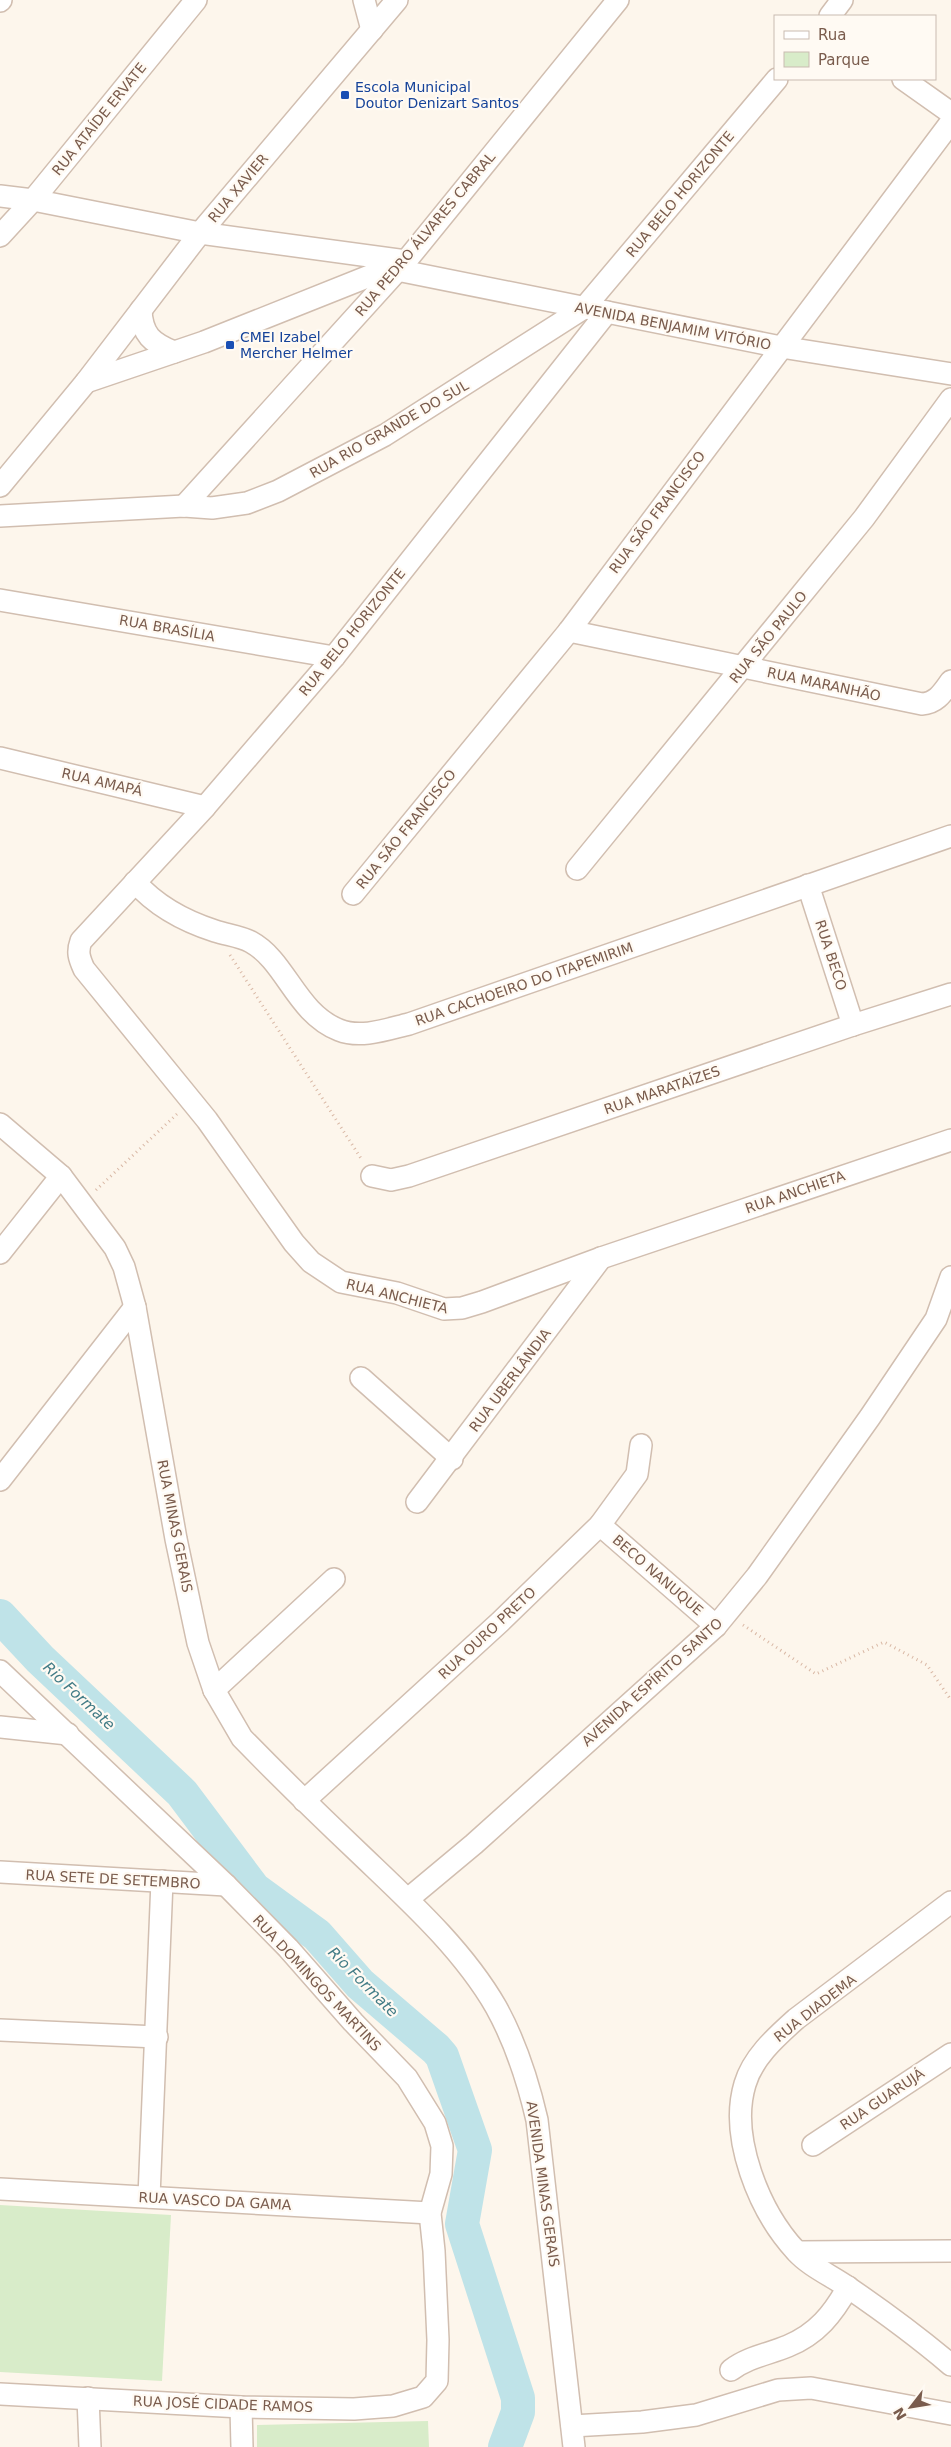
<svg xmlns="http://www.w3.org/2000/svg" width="951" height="2447" font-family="'DejaVu Sans',sans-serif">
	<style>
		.green { fill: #d8ecc9 }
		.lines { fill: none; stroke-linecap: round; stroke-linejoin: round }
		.river { stroke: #bfe3e8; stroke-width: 34 }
		.minor-casing { stroke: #d1beb0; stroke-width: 24 }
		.path { stroke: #d9b8a5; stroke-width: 3; stroke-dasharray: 1 4; stroke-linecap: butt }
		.minor { stroke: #fff; stroke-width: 21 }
		.transit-dot { fill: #1a4fb4; stroke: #fffaf3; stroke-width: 2 }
		.labels { text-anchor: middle; stroke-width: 4.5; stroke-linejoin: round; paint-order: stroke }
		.transit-label { font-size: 14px; fill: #164399; stroke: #fffaf3; text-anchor: start }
		.street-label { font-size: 14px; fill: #7a5c4d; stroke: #fffaf3 }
		.water-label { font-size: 15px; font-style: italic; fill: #437c86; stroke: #fffaf3 }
	</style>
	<rect width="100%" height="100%" fill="#fdf6ec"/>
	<g class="green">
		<polygon points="0,2205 171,2215 162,2381 0,2372"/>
		<polygon points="428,2421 429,2447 257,2447 257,2425"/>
	</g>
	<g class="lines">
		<polyline class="river" points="0,1616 40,1659 182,1793 254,1889 317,1935 360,1984 436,2049 442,2056 475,2150 462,2224 518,2398 518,2412 505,2447"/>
		<defs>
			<g id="minor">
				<polyline points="364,0 372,30"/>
				<polyline points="0,1 1,0"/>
				<polyline points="830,16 842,0"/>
				<polyline points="903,79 951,113"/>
				<polyline points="0,196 33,200 200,233 406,261"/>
				<polyline points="0,236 33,200 196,0"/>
				<path d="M141,310c1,25 11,33 33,42"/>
				<path d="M607,312l-273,345 -129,150 -124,134c-4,11 -2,17 3,28l123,151 87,123 17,19 30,20 56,11 47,16 18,-1 20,-6 119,-44 350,-118"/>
				<polyline points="86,382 204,342 372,275 397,270 781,347 951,374"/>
				<polyline points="0,486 86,382 200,233 397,0"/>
				<polyline points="184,506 406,261 618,0"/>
				<polyline points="0,516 184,506 212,508 247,503 278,491 385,435 584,308 777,79"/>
				<polyline points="0,600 334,657"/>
				<path d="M569,631l353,73c15,-1 21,-12 29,-23"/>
				<polyline points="0,758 205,807"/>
				<polyline points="577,869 864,518 951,399"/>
				<path d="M135,882c22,25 49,39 80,49 12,4 25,5 36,11 35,19 45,71 88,88 22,9 49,-1 70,-6l542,-188"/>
				<polyline points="808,885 853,1025"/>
				<polyline points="353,894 569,631 951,122"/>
				<path d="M0,1124l61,52 54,72 9,19 11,40 41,232 22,104 16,47 28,48c38,39 77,77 116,114 49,47 104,96 138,155 20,36 32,74 41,113l37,327"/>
				<polyline points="372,1176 391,1180 409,1176 853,1025 951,994"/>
				<polyline points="0,1253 61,1176"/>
				<polyline points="361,1378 452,1459"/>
				<polyline points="0,1480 135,1307"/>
				<polyline points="417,1502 601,1258"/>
				<polyline points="600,1525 716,1626"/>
				<polyline points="0,1671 226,1885 288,1948 353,2022 407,2078 435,2123 442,2146 441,2174 430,2213 434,2251 438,2340 437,2381 423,2397 393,2406 354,2409 241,2407 0,2394"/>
				<polyline points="214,1690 334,1579"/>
				<polyline points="0,1727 68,1734"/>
				<polyline points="304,1801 500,1622 600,1525 637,1474 641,1445"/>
				<polyline points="0,1872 226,1885"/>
				<polyline points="408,1899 474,1844 716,1626 757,1576 870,1417 936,1319 951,1277"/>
				<path d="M951,1902l-155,117c-20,18 -43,38 -51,65 -16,53 14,127 51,167 13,15 36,25 53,37 35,24 69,49 102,77"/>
				<polyline points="0,2030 157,2037"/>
				<polyline points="813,2145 951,2054"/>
				<polyline points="0,2189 430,2213"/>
				<polyline points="149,2197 162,1881"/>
				<polyline points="797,2252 951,2251"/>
				<path d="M731,2370c17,-13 38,-16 57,-24 29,-12 45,-32 60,-59"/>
				<polyline points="88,2398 90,2447"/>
				<polyline points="241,2407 242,2447"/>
				<polyline points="572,2426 642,2422 696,2415 778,2390 811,2388 951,2414"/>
			</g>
		</defs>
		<use href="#minor" class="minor-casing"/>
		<g class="path">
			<polyline points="230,955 362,1160"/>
			<polyline points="96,1190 177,1114"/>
			<polyline points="743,1625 816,1674 884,1642 927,1665 951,1700"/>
		</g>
		<use href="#minor" class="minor"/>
	</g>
	<g class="transit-dot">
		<rect x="340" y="90" width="10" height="10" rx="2.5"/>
		<rect x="225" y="340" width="10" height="10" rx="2.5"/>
	</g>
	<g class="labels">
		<g class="transit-label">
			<text x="355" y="92">Escola Municipal<tspan x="355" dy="16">Doutor Denizart Santos</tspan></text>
			<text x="240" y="342">CMEI Izabel<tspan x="240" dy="16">Mercher Helmer</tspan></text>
		</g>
		<g class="street-label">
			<text transform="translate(99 119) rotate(-51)" y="5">RUA ATAÍDE ERVATE</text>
			<text transform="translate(238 188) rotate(-50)" y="5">RUA XAVIER</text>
			<text transform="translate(680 194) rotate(-50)" y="5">RUA BELO HORIZONTE</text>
			<text transform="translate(425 234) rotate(-50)" y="5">RUA PEDRO ÁLVARES CABRAL</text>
			<text transform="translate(673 326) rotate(11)" y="5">AVENIDA BENJAMIM VITÓRIO</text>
			<text transform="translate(389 429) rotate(-30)" y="5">RUA RIO GRANDE DO SUL</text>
			<text transform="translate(657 512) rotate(-53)" y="5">RUA SÃO FRANCISCO</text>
			<text transform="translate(167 628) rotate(10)" y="5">RUA BRASÍLIA</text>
			<text transform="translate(352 632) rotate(-51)" y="5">RUA BELO HORIZONTE</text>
			<text transform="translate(768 637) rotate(-51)" y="5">RUA SÃO PAULO</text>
			<text transform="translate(824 684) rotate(12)" y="5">RUA MARANHÃO</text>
			<text transform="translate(102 782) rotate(13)" y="5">RUA AMAPÁ</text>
			<text transform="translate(406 829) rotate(-51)" y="5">RUA SÃO FRANCISCO</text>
			<text transform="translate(831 955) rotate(72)" y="5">RUA BECO</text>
			<text transform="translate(524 984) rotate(-19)" y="5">RUA CACHOEIRO DO ITAPEMIRIM</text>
			<text transform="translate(662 1090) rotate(-19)" y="5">RUA MARATAÍZES</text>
			<text transform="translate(795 1192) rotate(-19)" y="5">RUA ANCHIETA</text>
			<text transform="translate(397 1296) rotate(14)" y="5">RUA ANCHIETA</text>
			<text transform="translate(510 1380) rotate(-53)" y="5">RUA UBERLÂNDIA</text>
			<text transform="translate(175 1526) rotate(79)" y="5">RUA MINAS GERAIS</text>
			<text transform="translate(658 1575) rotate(41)" y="5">BECO NANUQUE</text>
			<text transform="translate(487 1633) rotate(-43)" y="5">RUA OURO PRETO</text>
			<text transform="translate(652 1682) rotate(-42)" y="5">AVENIDA ESPÍRITO SANTO</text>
			<text transform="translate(113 1879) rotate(3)" y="5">RUA SETE DE SETEMBRO</text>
			<text transform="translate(317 1983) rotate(47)" y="5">RUA DOMINGOS MARTINS</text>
			<text transform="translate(815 2008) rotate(-38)" y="5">RUA DIADEMA</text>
			<text transform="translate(882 2099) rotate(-34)" y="5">RUA GUARUJÁ</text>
			<text transform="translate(543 2184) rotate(82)" y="5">AVENIDA MINAS GERAIS</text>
			<text transform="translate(215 2201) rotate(3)" y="5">RUA VASCO DA GAMA</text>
			<text transform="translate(223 2404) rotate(2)" y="5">RUA JOSÉ CIDADE RAMOS</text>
		</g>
		<g class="water-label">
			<text transform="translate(79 1696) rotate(43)" y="5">Rio Formate</text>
			<text transform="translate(363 1982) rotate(45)" y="5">Rio Formate</text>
		</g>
	</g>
	<rect x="774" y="15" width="162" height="65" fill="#fffaf3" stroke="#cabbb1"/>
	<rect x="784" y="31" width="25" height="8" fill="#ffffff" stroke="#cabbb1"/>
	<text x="818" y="40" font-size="15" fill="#7a5c4d">Rua</text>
	<rect x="784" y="52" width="25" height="15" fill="#d8ecc9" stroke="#cabbb1"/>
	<text x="818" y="65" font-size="15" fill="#7a5c4d">Parque</text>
	<g transform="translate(911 2407) rotate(239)" stroke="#fffaf3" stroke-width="4" paint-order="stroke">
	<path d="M0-4L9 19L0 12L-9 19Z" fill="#7a5c4d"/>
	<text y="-8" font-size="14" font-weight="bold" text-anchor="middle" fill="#7a5c4d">N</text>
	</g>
</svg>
